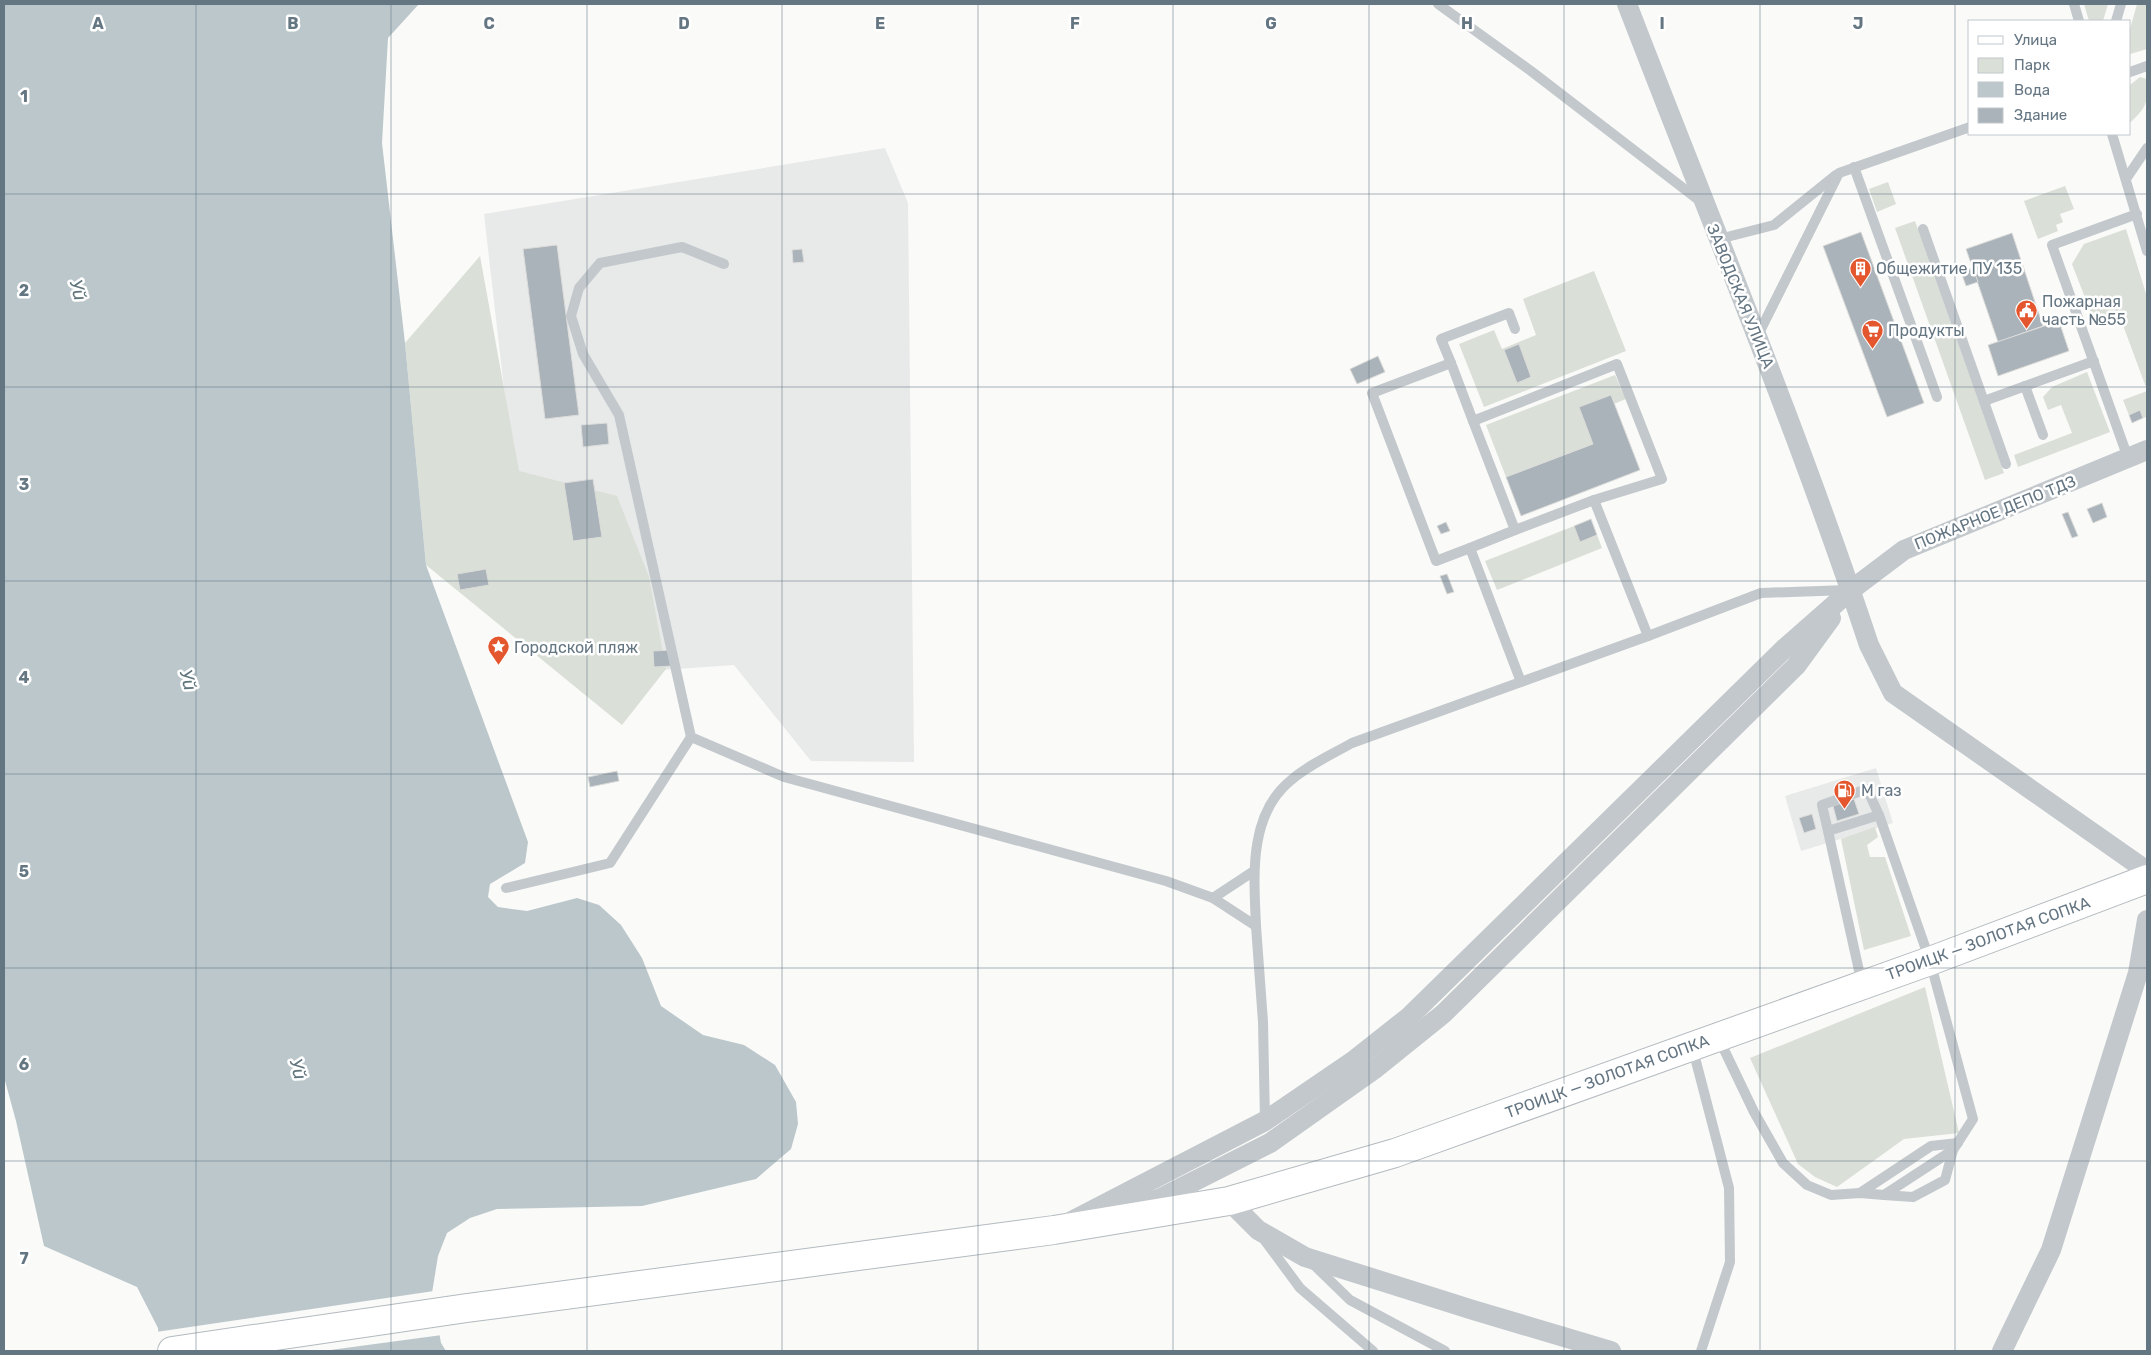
<svg xmlns="http://www.w3.org/2000/svg" width="2151" height="1355" font-family="Rubik,sans-serif">
	<style>
		.built { fill: #e8e9e9 }
		.green { fill: #dadfd7 }
		.water { fill: #bbc7cb }
		.pier { fill: #fafaf8 }
		.building { fill: #aab3b9; stroke: #dcdcda }
		.lines { fill: none; stroke-linecap: round; stroke-linejoin: round }
		.secondary-casing { stroke: #b3babf; stroke-width: 30 }
		.lane { stroke: #c3c8cc; stroke-width: 10 }
		.street { stroke: #c3c8cc; stroke-width: 20 }
		.secondary { stroke: #fff; stroke-width: 28 }
		.grid { fill: none; stroke: #657683; stroke-width: 1; stroke-opacity: 0.55 }
		.labels { text-anchor: middle; stroke-width: 5; stroke-linejoin: round; paint-order: stroke }
		.poi-label { font-size: 16px; fill: #657683; stroke: #fff; text-anchor: start }
		.street-label { font-size: 16px; fill: #657683; stroke: #fff }
		.water-label { font-size: 18px; font-style: italic; fill: #60757c; stroke: #fff }
		.grid-label { font-size: 16px; text-anchor: middle; font-weight: bold; fill: #657683; stroke: #fff; stroke-width: 5; stroke-linejoin: round; paint-order: stroke }
	</style>
	<rect width="100%" height="100%" fill="#fafaf8"/>
	<g class="built">
		<polygon points="885,148 908,203 914,762 811,761 734,665 591,675 525,572 484,214"/>
		<polygon points="1876,768 1893,823 1801,851 1785,796"/>
	</g>
	<g class="green">
		<polygon points="2084,4 2108,4 2103,21 2089,21"/>
		<polygon points="2137,4 2147,4 2147,49 2130,54 2130,29"/>
		<path d="M2140,77l7,2c0,26 1,26 -17,44v-38z"/>
		<polygon points="1888,182 1896,204 1877,212 1869,189"/>
		<polygon points="2065,186 2074,209 2060,214 2063,222 2056,225 2058,231 2038,239 2024,201"/>
		<polygon points="1915,221 2004,473 1985,480 1895,228"/>
		<polygon points="2126,229 2147,297 2147,390 2120,317 2096,326 2072,264 2084,244"/>
		<polygon points="480,256 519,471 617,496 649,577 666,669 622,725 426,565 405,343"/>
		<polygon points="1594,271 1626,351 1484,407 1459,344 1494,330 1502,349 1536,335 1523,299"/>
		<polygon points="2087,372 2110,432 2018,467 2014,455 2072,433 2061,405 2048,410 2043,397 2052,387"/>
		<polygon points="1615,375 1626,399 1614,404 1611,395 1593,444 1506,477 1486,425"/>
		<polygon points="2147,391 2147,417 2143,418 2140,410 2129,415 2123,400"/>
		<polygon points="1574,526 1580,541 1597,535 1602,548 1497,590 1485,561"/>
		<polygon points="1875,827 1878,837 1867,845 1870,857 1885,857 1911,936 1864,950 1841,839"/>
		<polygon points="1925,987 1959,1133 1904,1139 1837,1187 1815,1177 1798,1164 1750,1058"/>
	</g>
	<polygon class="water" points="4,4 419,4 388,38 382,143 405,343 426,565 528,842 525,863 490,884 488,897 498,907 527,911 577,898 599,905 621,925 642,958 661,1006 703,1035 744,1045 775,1065 796,1102 798,1124 791,1149 756,1179 642,1206 497,1209 470,1218 447,1233 438,1256 432,1293 441,1343 446,1351 160,1351 158,1328 137,1287 44,1246 16,1121 4,1077"/>
	<polygon class="pier" points="434,1291 442,1335 323,1351 158,1351 156,1332"/>
	<g class="building">
		<polygon points="1861,232 1924,403 1887,417 1823,246"/>
		<polygon points="2012,233 2043,326 1998,342 1966,249"/>
		<polygon points="557,245 579,415 545,419 523,249"/>
		<polygon points="802,249 804,262 793,263 792,250"/>
		<polygon points="1973,268 1978,282 1966,286 1961,272"/>
		<polygon points="2059,321 2069,351 1998,376 1988,345"/>
		<polygon points="1519,344 1531,377 1517,383 1504,350"/>
		<polygon points="1378,356 1385,372 1357,384 1350,369"/>
		<polygon points="1611,395 1640,470 1521,516 1506,477 1593,444 1579,407"/>
		<polygon points="2140,410 2143,418 2132,423 2129,415"/>
		<polygon points="607,423 609,444 583,447 581,425"/>
		<polygon points="593,479 602,537 573,541 564,483"/>
		<polygon points="2102,503 2107,517 2093,523 2087,509"/>
		<polygon points="2068,512 2078,536 2072,538 2062,514"/>
		<polygon points="1591,519 1597,535 1580,542 1574,526"/>
		<polygon points="1446,522 1450,531 1441,534 1437,526"/>
		<polygon points="486,569 489,585 460,590 457,574"/>
		<polygon points="1447,574 1454,592 1447,594 1440,576"/>
		<polygon points="671,650 672,666 654,667 653,651"/>
		<polygon points="617,771 619,781 590,787 588,777"/>
		<polygon points="1854,799 1859,814 1837,821 1833,806"/>
		<polygon points="1812,814 1816,829 1804,833 1799,818"/>
	</g>
	<g class="lines">
		<defs>
			<polyline id="secondary" points="172,1351 467,1308 1054,1230 1229,1201 1395,1153 1930,961 2147,879"/>
		</defs>
		<use href="#secondary" class="secondary-casing"/>
		<g class="lane">
			<polyline points="1438,4 1531,71 1700,201"/>
			<polyline points="2074,4 2079,21"/>
			<polyline points="2116,21 2121,4"/>
			<polyline points="2130,72 2147,66"/>
			<polyline points="2112,134 2147,251"/>
			<polyline points="1854,167 1937,397"/>
			<polyline points="2126,179 2147,148"/>
			<polyline points="1923,229 2006,464"/>
			<polyline points="1719,239 1774,225 1836,175"/>
			<polyline points="724,264 682,247 600,263 579,288 571,316 583,354 619,415 691,737 784,777 1166,881 1213,898 1256,926 1263,1022 1265,1121"/>
			<polyline points="1758,335 1839,173 1970,127"/>
			<polyline points="1451,363 1441,339 1509,313 1515,329"/>
			<polyline points="2025,386 2043,435"/>
			<polyline points="1984,401 2094,361"/>
			<polyline points="2128,458 2052,245 2137,214"/>
			<polyline points="1515,530 1594,500 1648,636"/>
			<polyline points="1470,548 1436,561 1372,393 1451,363 1473,421"/>
			<polyline points="1521,682 1470,548 1515,530 1473,421 1617,364 1662,479 1594,500"/>
			<polyline points="1828,831 1822,805 1867,789 1879,815"/>
			<polyline points="506,888 610,863 691,737"/>
			<polyline points="1213,898 1254,871"/>
			<path d="M1256,926c-2,-49 -8,-110 34,-145 18,-16 41,-26 62,-38l296,-107 113,-43 86,-3"/>
			<polyline points="1718,1037 1754,1112 1783,1163 1807,1185 1831,1195 1860,1193 1884,1195 1953,1150 1973,1119 1930,961 1879,815 1828,831 1862,984"/>
			<polyline points="1692,1046 1729,1188 1730,1262 1701,1351"/>
			<polyline points="1860,1193 1931,1146 1958,1143"/>
			<polyline points="1884,1195 1913,1197 1945,1180 1953,1150"/>
			<polyline points="1263,1238 1300,1288 1373,1351"/>
			<polyline points="1313,1264 1350,1300 1445,1351"/>
		</g>
		<g class="street">
			<path d="M1627,4c82,213 170,424 242,641l24,48 254,178"/>
			<polyline points="1229,1201 1258,1230 1305,1257 1473,1310 1611,1351"/>
			<polyline points="1134,1206 1159,1199 1270,1143 1376,1068 1443,1014 1796,666 1831,618"/>
			<polyline points="1072,1221 1265,1121 1353,1061 1410,1016 1785,648 1851,590 1904,550 2147,450"/>
			<polyline points="2002,1351 2051,1250 2138,973 2147,920"/>
		</g>
		<use href="#secondary" class="secondary"/>
	</g>
	<path class="grid" d="M196,4v1347M391,4v1347M587,4v1347M782,4v1347M978,4v1347M1173,4v1347M1369,4v1347M1564,4v1347M1760,4v1347M1955,4v1347M4,194h2143M4,387h2143M4,581h2143M4,774h2143M4,968h2143M4,1161h2143"/>
	<defs>
		<symbol id="building-pin" viewBox="-11 -11 22 30"><path d="M0 17L-7.5 6A9.5 9.5 0 1 1 7.5 6Z" fill="#e4572e" stroke="#fff"/><path d="M-4-6H4V6H1V3H-1V6H-4ZM-2.5-4.3h1.7v1.8h-1.7ZM.8-4.3h1.7v1.8H.8ZM-2.5-1h1.7V.8h-1.7ZM.8-1h1.7V.8H.8Z" fill="#fff"/></symbol>
		<symbol id="civic-pin" viewBox="-11 -11 22 30"><path d="M0 17L-7.5 6A9.5 9.5 0 1 1 7.5 6Z" fill="#e4572e" stroke="#fff"/><path d="M-.6-6.5H3V-4.5H.6V-3L4-1V1h2V6H-6V1h2V-1L-.6-3ZM-1.2 2.5V6h2.4V2.5Z" fill="#fff"/></symbol>
		<symbol id="supermarket-pin" viewBox="-11 -11 22 30"><path d="M0 17L-7.5 6A9.5 9.5 0 1 1 7.5 6Z" fill="#e4572e" stroke="#fff"/><path d="M-6-5.5h2.5l.6 2H6L4.5 2H-2.5L-4.4-4H-6ZM-1.5 3.2a1.3 1.3 0 1 0 .1 0ZM3 3.2a1.3 1.3 0 1 0 .1 0Z" fill="#fff"/></symbol>
		<symbol id="sight-pin" viewBox="-11 -11 22 30"><path d="M0 17L-7.5 6A9.5 9.5 0 1 1 7.5 6Z" fill="#e4572e" stroke="#fff"/><path d="M0-6L1.8-2.2L6-1.7L2.9 1.2L3.7 5.4L0 3.3L-3.7 5.4L-2.9 1.2L-6-1.7L-1.8-2.2Z" fill="#fff"/></symbol>
		<symbol id="fuel-pin" viewBox="-11 -11 22 30"><path d="M0 17L-7.5 6A9.5 9.5 0 1 1 7.5 6Z" fill="#e4572e" stroke="#fff"/><path d="M-5.5-6h7V0h2V4h1.3V-2.5L3-4.5l.8-.8L6-3V5H2.5V1h-1V6h-7ZM-4.2-4.7v3.2H.2V-4.7Z" fill="#fff"/></symbol>
	</defs>
	<g fill-rule="evenodd">
		<use href="#building-pin" x="1848" y="256" width="25" height="34"/>
		<use href="#civic-pin" x="2014" y="298" width="25" height="34"/>
		<use href="#supermarket-pin" x="1860" y="318" width="25" height="34"/>
		<use href="#sight-pin" x="486" y="634" width="25" height="34"/>
		<use href="#fuel-pin" x="1832" y="778" width="25" height="34"/>
	</g>
	<g class="labels">
		<g class="poi-label">
			<text x="1876" y="274">Общежитие ПУ 135</text>
			<text x="2042" y="307">Пожарная<tspan x="2042" dy="18">часть №55</tspan></text>
			<text x="1888" y="336">Продукты</text>
			<text x="514" y="653">Городской пляж</text>
			<text x="1861" y="796">М газ</text>
		</g>
		<g class="street-label">
			<text transform="translate(1741 296) rotate(68)" y="6">ЗАВОДСКАЯ УЛИЦА</text>
			<text transform="translate(1995 512) rotate(-22)" y="6">ПОЖАРНОЕ ДЕПО ТДЗ</text>
			<text transform="translate(1988 938) rotate(-20)" y="6">ТРОИЦК — ЗОЛОТАЯ СОПКА</text>
			<text transform="translate(1607 1076) rotate(-20)" y="6">ТРОИЦК — ЗОЛОТАЯ СОПКА</text>
		</g>
		<g class="water-label">
			<text transform="translate(78 290) rotate(74)" y="6">Уй</text>
			<text transform="translate(188 680) rotate(74)" y="6">Уй</text>
			<text transform="translate(298 1069) rotate(74)" y="6">Уй</text>
		</g>
	</g>
	<g class="grid-label">
		<text x="98" y="29">A</text>
		<text x="293" y="29">B</text>
		<text x="489" y="29">C</text>
		<text x="684" y="29">D</text>
		<text x="880" y="29">E</text>
		<text x="1075" y="29">F</text>
		<text x="1271" y="29">G</text>
		<text x="1467" y="29">H</text>
		<text x="1662" y="29">I</text>
		<text x="1858" y="29">J</text>
		<text x="24" y="102">1</text>
		<text x="24" y="296">2</text>
		<text x="24" y="490">3</text>
		<text x="24" y="683">4</text>
		<text x="24" y="877">5</text>
		<text x="24" y="1070">6</text>
		<text x="24" y="1264">7</text>
	</g>
	<rect width="2151" height="1355" fill="none" stroke="#657683" stroke-width="10"/>
	<rect x="1968" y="20" width="162" height="115" fill="#ffffff" stroke="#c1c8cd"/>
	<rect x="1978" y="36" width="25" height="8" fill="#ffffff" stroke="#c1c8cd"/>
	<text x="2014" y="45" font-size="15" fill="#657683">Улица</text>
	<rect x="1978" y="58" width="25" height="15" fill="#dadfd7" stroke="#c1c8cd"/>
	<text x="2014" y="70" font-size="15" fill="#657683">Парк</text>
	<rect x="1978" y="82" width="25" height="15" fill="#bbc7cb" stroke="#c1c8cd"/>
	<text x="2014" y="95" font-size="15" fill="#657683">Вода</text>
	<rect x="1978" y="108" width="25" height="15" fill="#aab3b9" stroke="#c1c8cd"/>
	<text x="2014" y="120" font-size="15" fill="#657683">Здание</text>
</svg>
